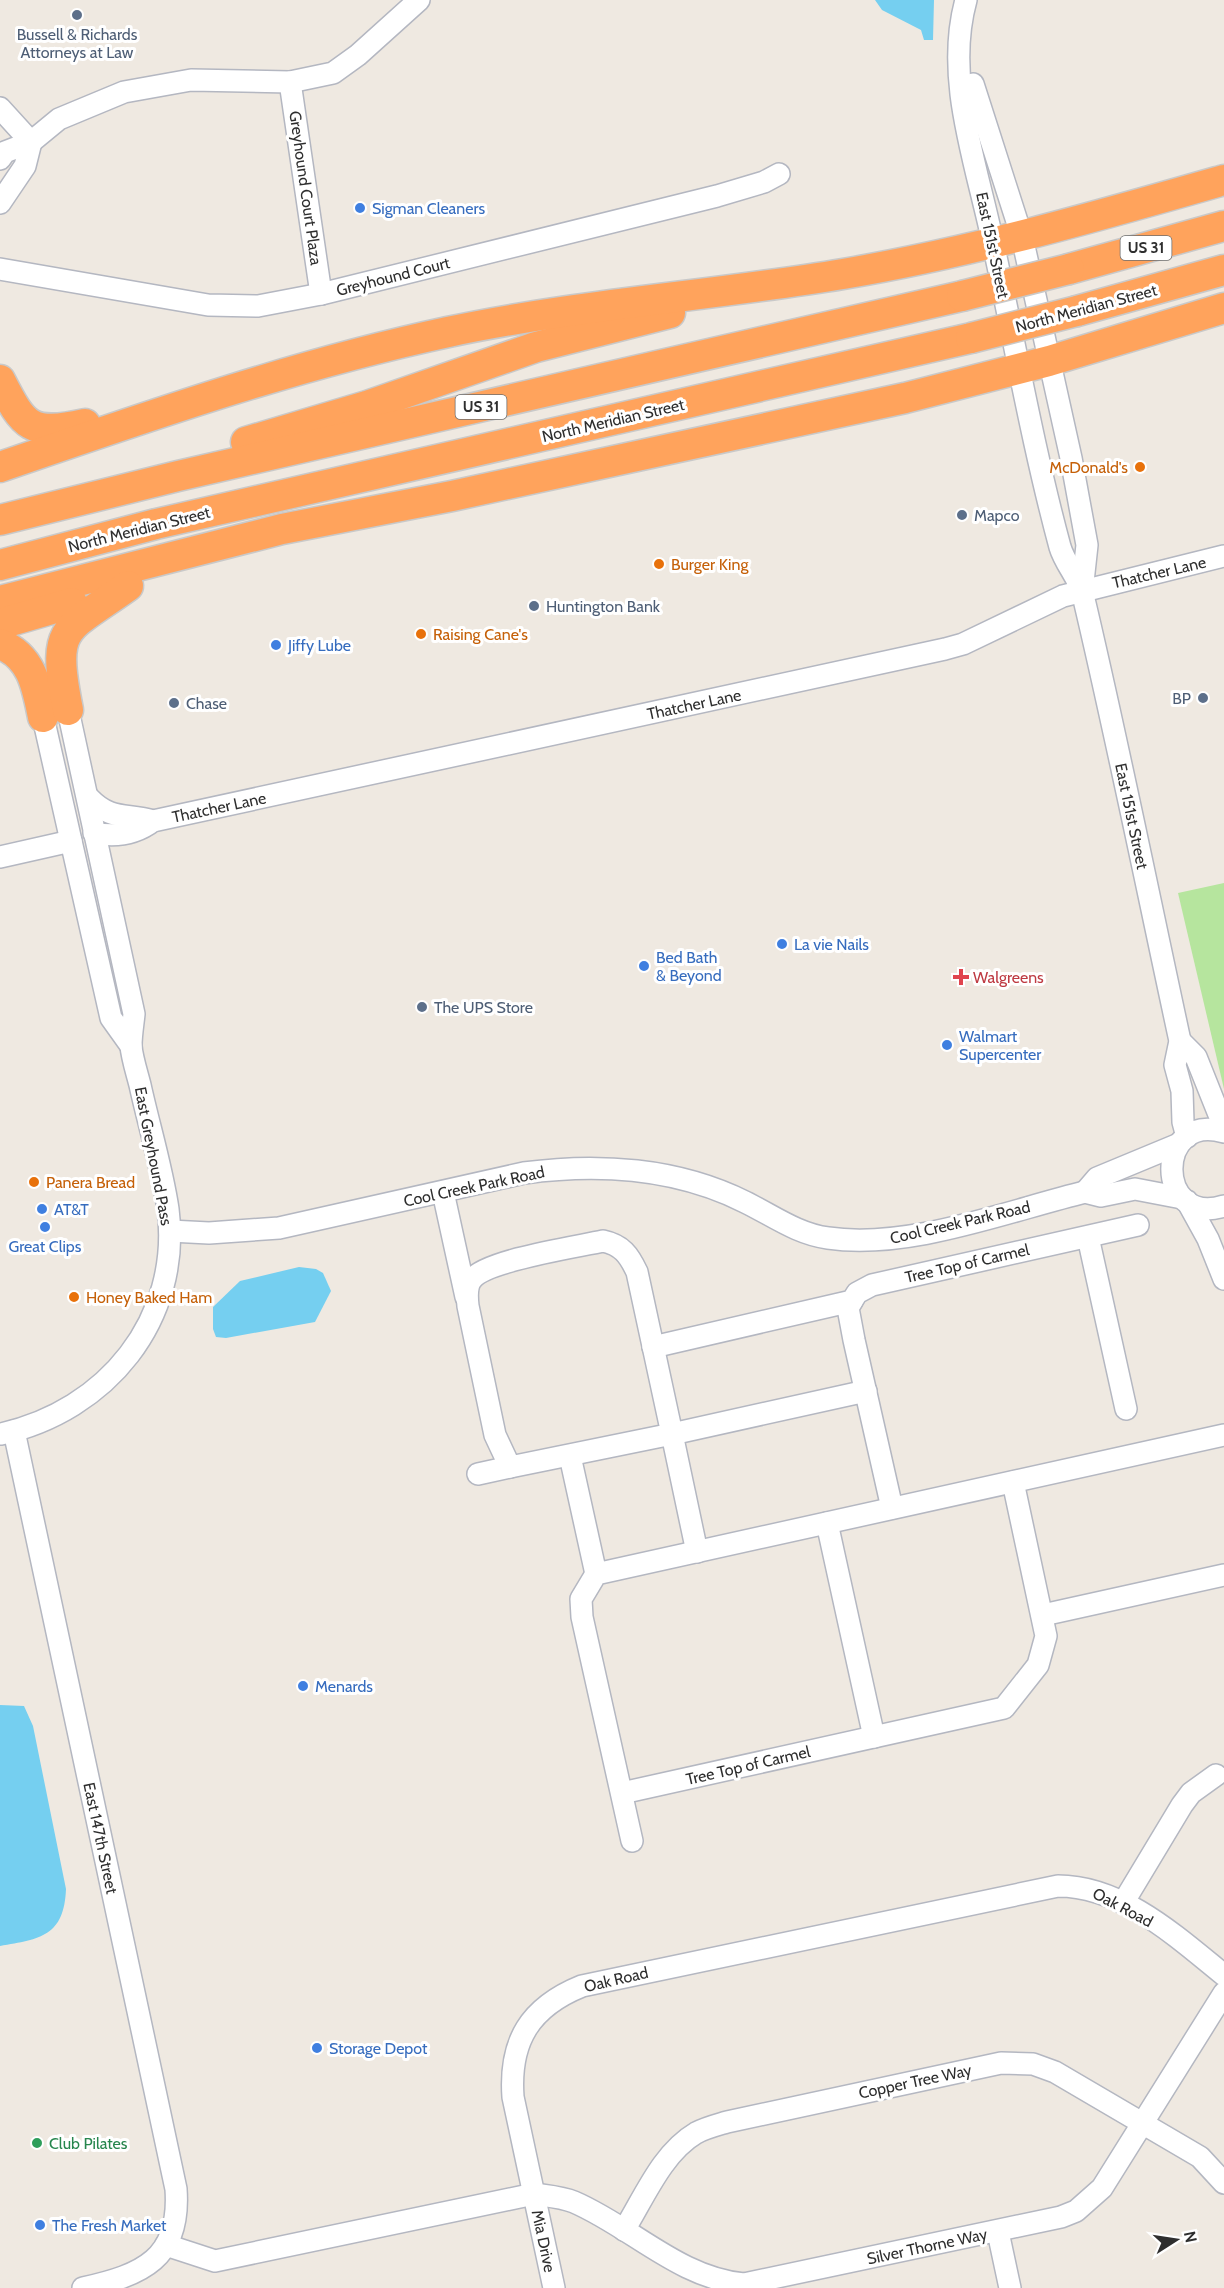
<svg xmlns="http://www.w3.org/2000/svg" width="1224" height="2288" font-family="Cabin,sans-serif">
	<style>
		.green { fill: #b6e59e }
		.water { fill: #75cff0 }
		.lines { fill: none; stroke-linecap: round; stroke-linejoin: round }
		.minor-casing { stroke: #b4b7c1; stroke-width: 24 }
		.highway-casing { stroke: #c9c9c9; stroke-width: 33 }
		.minor { stroke: #fff; stroke-width: 21 }
		.highway { stroke: #ffa35c; stroke-width: 30 }
		.highway-bridge-casing { stroke: #c9c9c9; stroke-width: 33; stroke-linecap: butt }
		.highway-bridge { stroke: #ffa35c; stroke-width: 30 }
		.service-dot { fill: #5c6f8a; stroke: #fff; stroke-width: 2 }
		.shop-dot { fill: #3f7fe0; stroke: #fff; stroke-width: 2 }
		.food-dot { fill: #e8710a; stroke: #fff; stroke-width: 2 }
		.health-dot { fill: #e0444e; stroke: #fff; stroke-width: 2 }
		.leisure-dot { fill: #2e9e5b; stroke: #fff; stroke-width: 2 }
		.labels { text-anchor: middle; stroke-width: 6; stroke-linejoin: round; paint-order: stroke }
		.shield { fill: #fff; stroke: #6d6d6d; stroke-width: 1.5 }
		.shield-label { font-size: 15px; font-weight: bold; fill: #2e2e2e }
		.service-label { font-size: 16px; fill: #4e5e75; stroke: #fff; text-anchor: start }
		.street-label { font-size: 16px; fill: #2e2e2e; stroke: #fff }
		.shop-label { font-size: 16px; fill: #366cbe; stroke: #fff; text-anchor: start }
		.food-label { font-size: 16px; fill: #c56008; stroke: #fff; text-anchor: start }
		.health-label { font-size: 16px; fill: #be3a42; stroke: #fff; text-anchor: start }
		.leisure-label { font-size: 16px; fill: #27864d; stroke: #fff; text-anchor: start }
	</style>
	<rect width="100%" height="100%" fill="#efe9e1"/>
	<polygon class="green" points="1224,883 1224,1089 1178,893"/>
	<g class="water">
		<polygon points="875,0 934,0 933,40 924,40 921,30 882,10"/>
		<polygon points="299,1267 316,1269 323,1273 331,1291 315,1322 226,1338 216,1337 213,1329 213,1307 240,1281"/>
		<path d="M0,1705l24,1 9,20 33,163c-2,47 -25,50 -66,57z"/>
	</g>
	<g class="lines">
		<defs>
			<g id="minor">
				<path d="M966,0c-22,79 11,165 27,243 22,101 40,204 67,304 5,17 19,31 23,48 35,148 65,298 97,446l-5,24 7,26 1,31 4,15"/>
				<polyline points="290,82 321,294"/>
				<polyline points="973,84 1022,237 1071,458 1087,545 1082,591"/>
				<polyline points="0,108 31,142"/>
				<polyline points="0,159 5,152 31,142 59,119 124,92 191,80 290,82 333,73 358,55 419,0"/>
				<polyline points="0,203 25,166 31,142"/>
				<polyline points="0,269 208,305 258,306 321,294 717,196 764,182 779,174"/>
				<polyline points="43,717 111,1018 131,1046"/>
				<path d="M89,798c22,23 37,15 64,23"/>
				<path d="M94,833c21,4 42,1 59,-12l792,-172 18,-5 100,-48 161,-40"/>
				<polyline points="0,857 71,841"/>
				<polyline points="1180,1041 1196,1057 1224,1127"/>
				<path d="M1224,1132c-70,-21 -69,96 0,74"/>
				<polyline points="443,1192 466,1297"/>
				<polyline points="1085,1192 1097,1178 1179,1144"/>
				<polyline points="1187,1201 1208,1239 1224,1279"/>
				<path d="M170,1231l39,2 70,-5 245,-55c74,-10 153,-5 221,29 27,13 52,32 83,36 80,12 179,-27 257,-46l16,4 34,-7 47,9"/>
				<polyline points="1088,1237 1126,1409"/>
				<polyline points="852,1301 848,1308 854,1340 892,1508"/>
				<polyline points="653,1347 852,1301 857,1293 872,1285 1138,1225"/>
				<path d="M14,1431l162,758c5,70 -34,86 -93,99"/>
				<path d="M1,1434c105,-23 181,-114 167,-225 -6,-41 -19,-83 -28,-124 -3,-12 -8,-27 -9,-39 0,-11 2,-22 3,-32l-66,-304"/>
				<polyline points="570,1456 596,1574"/>
				<polyline points="478,1474 510,1467"/>
				<polyline points="827,1523 874,1737"/>
				<path d="M697,1552l-25,-118 -162,33 -15,-32 -27,-129c-1,-9 -2,-20 4,-27 15,-19 104,-32 131,-38 19,4 26,14 34,31l35,162 194,-43"/>
				<polyline points="1043,1615 1224,1575"/>
				<polyline points="622,1793 1004,1708 1038,1665 1046,1636 1013,1482"/>
				<polyline points="632,1841 582,1617 581,1599 596,1574 1224,1435"/>
				<polyline points="1123,1903 1182,1805 1191,1793 1216,1775"/>
				<path d="M624,2230c20,-32 38,-77 72,-97 9,-5 21,-8 31,-11l274,-59 32,1 22,8 145,85 24,26"/>
				<polyline points="998,2232 1010,2288"/>
				<path d="M166,2245l49,16 319,-67c13,2 28,3 40,8 58,25 105,76 170,82l317,-67 15,-6 26,-23 122,-195"/>
				<path d="M554,2288l-41,-191c-4,-56 17,-90 69,-111l476,-100c64,0 119,51 166,89"/>
			</g>
			<g id="highway">
				<polyline points="1069,269 1224,226"/>
				<polyline points="1077,311 1224,270"/>
				<path d="M0,380c24,47 30,56 85,44"/>
				<polyline points="246,442 367,406 536,347 670,313"/>
				<path d="M0,467c149,-51 294,-102 448,-135 131,-28 264,-36 395,-58 130,-22 255,-58 381,-94"/>
				<polyline points="0,520 178,476 962,296"/>
				<polyline points="0,565 156,524 971,338"/>
				<polyline points="0,601 282,529 452,496 905,398 1049,361 1224,308"/>
				<polyline points="0,624 72,603"/>
				<path d="M0,644c32,12 37,43 43,73"/>
				<path d="M68,710c-17,-86 -4,-78 60,-124"/>
			</g>
		</defs>
		<use href="#minor" class="minor-casing"/>
		<use href="#highway" class="highway-casing"/>
		<use href="#minor" class="minor"/>
		<use href="#highway" class="highway"/>
		<defs>
			<g id="highway-bridge">
				<polyline points="962,296 1069,269"/>
				<polyline points="971,338 1077,311"/>
			</g>
		</defs>
		<use href="#highway-bridge" class="highway-bridge-casing"/>
		<use href="#highway-bridge" class="highway-bridge"/>
	</g>
	<g class="service-dot">
		<circle cx="77" cy="15" r="6"/>
		<circle cx="962" cy="515" r="6"/>
		<circle cx="534" cy="606" r="6"/>
		<circle cx="1203" cy="698" r="6"/>
		<circle cx="174" cy="703" r="6"/>
		<circle cx="422" cy="1007" r="6"/>
	</g>
	<g class="shop-dot">
		<circle cx="360" cy="208" r="6"/>
		<circle cx="276" cy="645" r="6"/>
		<circle cx="782" cy="944" r="6"/>
		<circle cx="644" cy="966" r="6"/>
		<circle cx="947" cy="1045" r="6"/>
		<circle cx="42" cy="1209" r="6"/>
		<circle cx="45" cy="1227" r="6"/>
		<circle cx="303" cy="1686" r="6"/>
		<circle cx="317" cy="2048" r="6"/>
		<circle cx="40" cy="2225" r="6"/>
	</g>
	<g class="food-dot">
		<circle cx="1140" cy="467" r="6"/>
		<circle cx="659" cy="564" r="6"/>
		<circle cx="421" cy="634" r="6"/>
		<circle cx="34" cy="1182" r="6"/>
		<circle cx="74" cy="1297" r="6"/>
	</g>
	<path class="health-dot" d="M958 968h6v6h6v6h-6v6h-6v-6h-6v-6h6z"/>
	<circle class="leisure-dot" cx="37" cy="2143" r="6"/>
	<g class="labels">
		<g class="shield">
			<rect x="1120.5" y="236" width="51" height="24" rx="4.5"/>
			<rect x="455.5" y="395" width="51" height="24" rx="4.5"/>
		</g>
		<g class="shield-label">
			<text x="1146" y="253">US 31</text>
			<text x="481" y="412">US 31</text>
		</g>
		<g class="service-label">
			<text x="77" y="40" text-anchor="middle">Bussell &amp; Richards<tspan x="77" dy="18">Attorneys at Law</tspan></text>
			<text x="974" y="521">Mapco</text>
			<text x="546" y="612">Huntington Bank</text>
			<text x="1191" y="704" text-anchor="end">BP</text>
			<text x="186" y="709">Chase</text>
			<text x="434" y="1013">The UPS Store</text>
		</g>
		<g class="street-label">
			<text transform="translate(306 188) rotate(82)" y="6">Greyhound Court Plaza</text>
			<text transform="translate(993 245) rotate(78)" y="6">East 151st Street</text>
			<text transform="translate(393 276) rotate(-14)" y="6">Greyhound Court</text>
			<text transform="translate(1086 308) rotate(-15)" y="6">North Meridian Street</text>
			<text transform="translate(613 420) rotate(-13)" y="6">North Meridian Street</text>
			<text transform="translate(139 529) rotate(-14)" y="6">North Meridian Street</text>
			<text transform="translate(1159 572) rotate(-13)" y="6">Thatcher Lane</text>
			<text transform="translate(694 704) rotate(-12)" y="6">Thatcher Lane</text>
			<text transform="translate(219 807) rotate(-12)" y="6">Thatcher Lane</text>
			<text transform="translate(1132 816) rotate(78)" y="6">East 151st Street</text>
			<text transform="translate(154 1156) rotate(79)" y="6">East Greyhound Pass</text>
			<text transform="translate(474 1186) rotate(-12)" y="6">Cool Creek Park Road</text>
			<text transform="translate(960 1222) rotate(-13)" y="6">Cool Creek Park Road</text>
			<text transform="translate(967 1263) rotate(-13)" y="6">Tree Top of Carmel</text>
			<text transform="translate(748 1765) rotate(-13)" y="6">Tree Top of Carmel</text>
			<text transform="translate(101 1838) rotate(78)" y="6">East 147th Street</text>
			<text transform="translate(1123 1907) rotate(28)" y="6">Oak Road</text>
			<text transform="translate(616 1979) rotate(-13)" y="6">Oak Road</text>
			<text transform="translate(915 2081) rotate(-12)" y="6">Copper Tree Way</text>
			<text transform="translate(544 2241) rotate(78)" y="6">Mia Drive</text>
			<text transform="translate(927 2246) rotate(-12)" y="6">Silver Thorne Way</text>
		</g>
		<g class="shop-label">
			<text x="372" y="214">Sigman Cleaners</text>
			<text x="288" y="651">Jiffy Lube</text>
			<text x="794" y="950">La vie Nails</text>
			<text x="656" y="963">Bed Bath<tspan x="656" dy="18">&amp; Beyond</tspan></text>
			<text x="959" y="1042">Walmart<tspan x="959" dy="18">Supercenter</tspan></text>
			<text x="54" y="1215">AT&amp;T</text>
			<text x="45" y="1252" text-anchor="middle">Great Clips</text>
			<text x="315" y="1692">Menards</text>
			<text x="329" y="2054">Storage Depot</text>
			<text x="52" y="2231">The Fresh Market</text>
		</g>
		<g class="food-label">
			<text x="1128" y="473" text-anchor="end">McDonald's</text>
			<text x="671" y="570">Burger King</text>
			<text x="433" y="640">Raising Cane's</text>
			<text x="46" y="1188">Panera Bread</text>
			<text x="86" y="1303">Honey Baked Ham</text>
		</g>
		<g class="health-label">
			<text x="973" y="983">Walgreens</text>
		</g>
		<g class="leisure-label">
			<text x="49" y="2149">Club Pilates</text>
		</g>
	</g>
	<g transform="translate(1176 2240) rotate(78)" stroke="#ffffff" stroke-width="4.5" paint-order="stroke">
	<path d="M0-4.5L10 22L0 15L-10 22Z" fill="#2e2e2e"/>
	<text y="-9" font-size="16" font-weight="bold" text-anchor="middle" fill="#2e2e2e">N</text>
	</g>
</svg>
